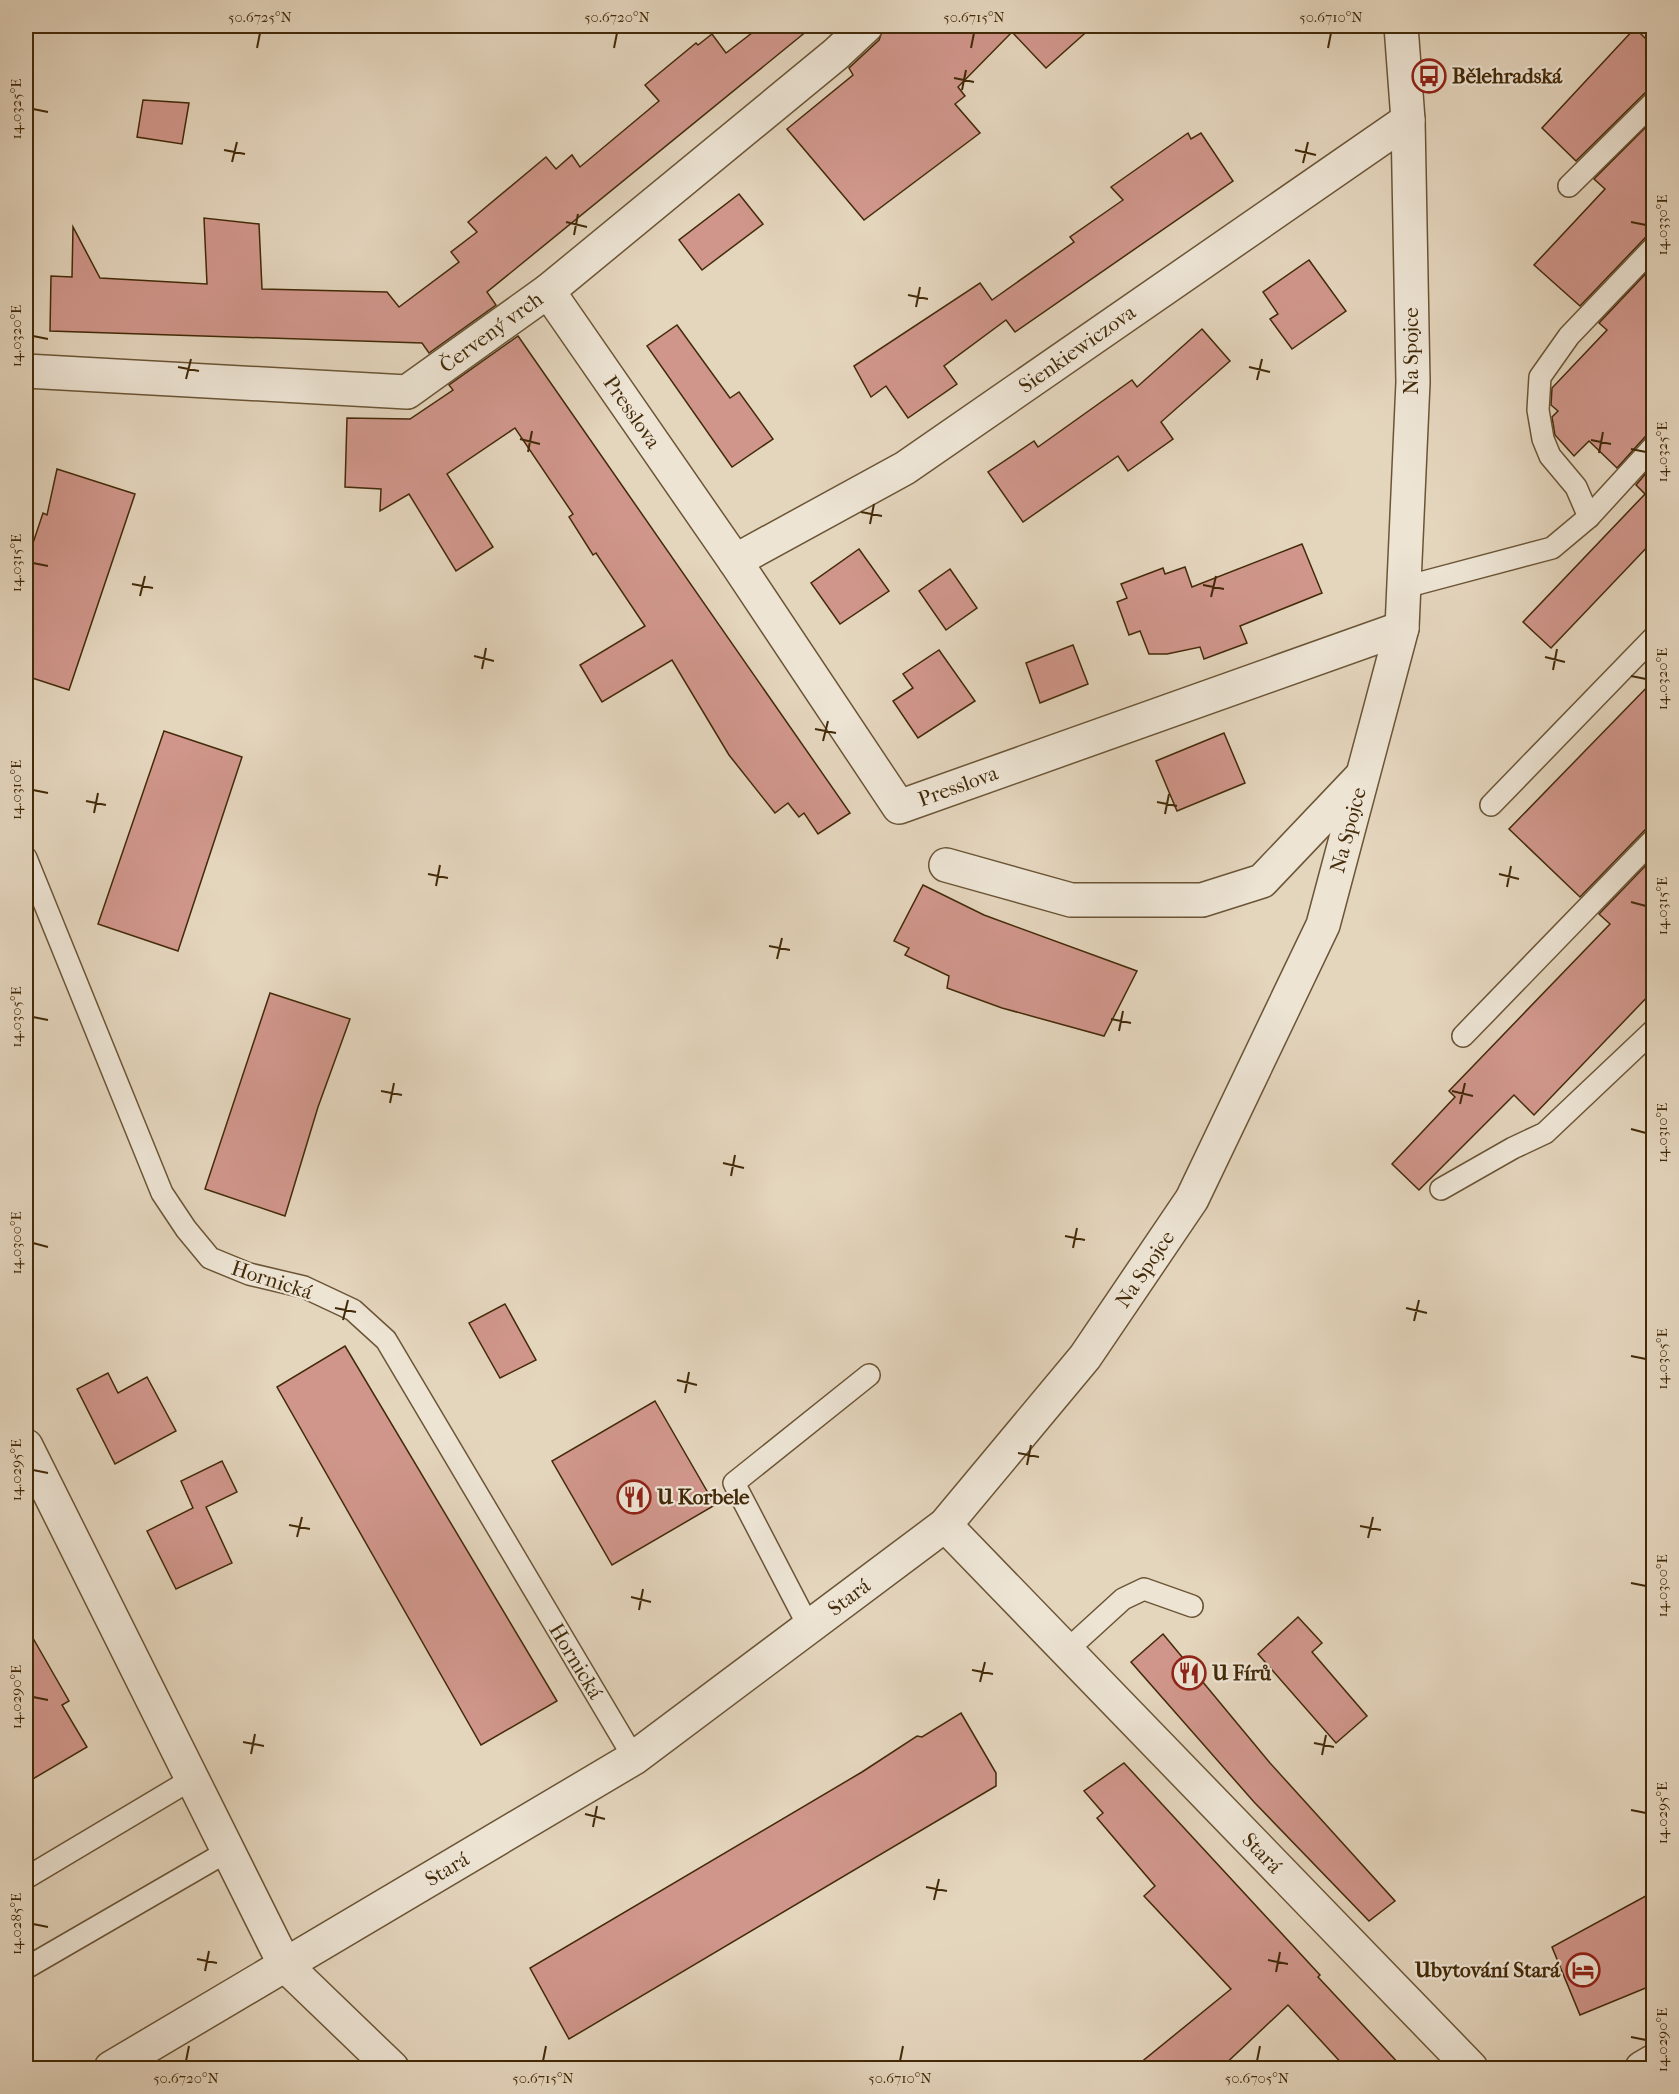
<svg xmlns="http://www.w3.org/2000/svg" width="1679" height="2094" font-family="'IM FELL French Canon',serif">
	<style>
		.building { fill: #d0968b; stroke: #432a08; stroke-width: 1.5 }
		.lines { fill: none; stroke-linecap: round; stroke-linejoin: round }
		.service-casing { stroke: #6b5535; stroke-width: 24 }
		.minor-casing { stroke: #6b5535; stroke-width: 36 }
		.service { stroke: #ede4d4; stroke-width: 21 }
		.minor { stroke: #ede4d4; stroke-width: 33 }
		.ticks { fill: none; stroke: #432a08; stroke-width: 2 }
		.labels { text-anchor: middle; stroke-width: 4.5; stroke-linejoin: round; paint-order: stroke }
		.poi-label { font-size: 21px; font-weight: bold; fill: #432a08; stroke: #ede4d4; text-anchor: start }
		.street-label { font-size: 21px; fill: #432a08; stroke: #ede4d4 }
		.neatline { fill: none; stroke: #432a08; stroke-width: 2 }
		.ticks-label { font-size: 15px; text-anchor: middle; fill: #432a08 }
	</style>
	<rect width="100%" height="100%" fill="#e4d5bd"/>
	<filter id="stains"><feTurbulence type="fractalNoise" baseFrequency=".00333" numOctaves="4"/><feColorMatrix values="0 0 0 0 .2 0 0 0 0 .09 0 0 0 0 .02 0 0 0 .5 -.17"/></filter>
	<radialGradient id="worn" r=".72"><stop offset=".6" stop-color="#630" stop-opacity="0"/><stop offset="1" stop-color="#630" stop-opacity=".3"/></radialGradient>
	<g class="building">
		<polygon points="761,26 813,26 487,292 496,305 429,353 422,343 50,331 51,276 72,277 73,227 100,278 207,284 204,218 259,224 262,289 387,292 399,307 459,262 451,252 477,232 468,222 546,157 556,169 572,155 580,167 659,101 645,85 696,43 698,45 712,34 726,53"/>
		<polygon points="884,26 1093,26 1046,68 1012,32 958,87 965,96 955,104 980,133 864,220 787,129 853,75 849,68 879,40"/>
		<polygon points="1635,28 1653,46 1653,90 1645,93 1576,161 1542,128"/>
		<polygon points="143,100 189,103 182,144 137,137"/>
		<polygon points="1653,120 1653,235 1645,238 1580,306 1534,265 1605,189 1594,179"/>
		<polygon points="1188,133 1191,139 1201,133 1233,181 1015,332 1006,320 944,366 957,384 908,418 886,386 871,397 854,366 980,283 992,300 1074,242 1070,237 1123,200 1111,187"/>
		<polygon points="739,194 763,224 702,270 679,240"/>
		<polygon points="1309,260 1346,311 1292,349 1270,319 1278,314 1263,292"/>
		<polygon points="1653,266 1653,434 1645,437 1617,468 1589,441 1574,456 1555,435 1552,417 1558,411 1551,405 1552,388 1607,330 1599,323"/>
		<polygon points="677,325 730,398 739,392 773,439 732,467 647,346"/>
		<polygon points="1202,329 1230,361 1161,422 1173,439 1128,471 1118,456 1023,522 988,472 1034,441 1038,447 1132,380 1137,387"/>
		<polygon points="518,336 850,813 818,834 804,813 799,817 788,803 775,813 729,755 672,660 602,702 580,665 645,626 596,553 593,555 569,517 573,514 515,428 447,474 493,547 456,571 409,494 380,511 381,489 345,487 347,418 410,419 453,390 449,385"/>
		<polygon points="1653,465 1653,541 1551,648 1523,622 1645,494 1636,485"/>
		<polygon points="57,469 135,494 69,690 26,676 26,564 43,513 47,515"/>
		<polygon points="1302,544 1322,593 1240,626 1247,643 1204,659 1200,647 1167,654 1149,654 1140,631 1129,635 1117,602 1127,598 1121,584 1163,568 1165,574 1185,567 1192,587"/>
		<polygon points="859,549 889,591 840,624 811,583"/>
		<polygon points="950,569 977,608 946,630 919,591"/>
		<polygon points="1073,645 1088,684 1040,703 1026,663"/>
		<polygon points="939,650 975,701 918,738 893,701 913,688 903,674"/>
		<polygon points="1653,681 1653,827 1645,830 1580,897 1509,829"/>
		<polygon points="164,731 242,757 178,951 98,924"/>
		<polygon points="1224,733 1245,783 1177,811 1156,761"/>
		<polygon points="1653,858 1653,991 1534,1115 1514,1095 1419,1190 1392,1164 1455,1097 1449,1091 1610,924 1599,914"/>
		<polygon points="923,885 984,915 1137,971 1104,1036 1002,1008 947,988 949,976 905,955 909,948 894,941"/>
		<polygon points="270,993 350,1019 318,1107 285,1216 205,1189"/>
		<polygon points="505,1304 536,1360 500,1378 469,1323"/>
		<polygon points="345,1346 557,1701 481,1745 277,1387"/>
		<polygon points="108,1373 118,1393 147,1377 176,1431 115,1464 77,1389"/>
		<polygon points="655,1401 715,1505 612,1565 552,1461"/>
		<polygon points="222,1461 237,1492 206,1507 232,1563 176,1589 147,1531 193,1508 181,1481"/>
		<polygon points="1298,1617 1322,1643 1312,1652 1367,1716 1336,1743 1258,1654"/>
		<polygon points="26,1626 69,1701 62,1705 87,1747 26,1783"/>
		<polygon points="1163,1634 1270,1763 1395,1901 1369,1921 1254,1802 1131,1662"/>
		<polygon points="961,1713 996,1773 996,1786 569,2039 530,1968 862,1772 917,1736 922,1737"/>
		<polygon points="1124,1763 1320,1975 1318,1977 1403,2068 1346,2068 1288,2005 1221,2068 1134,2068 1231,1989 1144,1896 1155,1886 1097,1818 1103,1813 1084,1791"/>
		<polygon points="1653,1892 1653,1985 1580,2015 1552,1947"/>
	</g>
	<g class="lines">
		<defs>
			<g id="service">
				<polyline points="1569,186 1654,102"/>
				<polyline points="1589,517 1576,487 1550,456 1543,439 1538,410 1540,377 1569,336 1654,247"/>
				<polyline points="1405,587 1552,548 1589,517 1654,446"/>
				<polyline points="1491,805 1654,637"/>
				<polyline points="26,858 162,1193 186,1229 210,1258 249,1274 304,1287 353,1310 386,1340 634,1758"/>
				<polyline points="1463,1036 1654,839"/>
				<polyline points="1441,1189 1513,1148 1545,1133 1654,1030"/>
				<polyline points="809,1627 734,1483 869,1375"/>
				<polyline points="1066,1651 1123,1599 1144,1589 1192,1606"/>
				<polyline points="26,1878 192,1779"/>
				<polyline points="26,1968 228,1851"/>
			</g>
			<g id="minor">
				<polyline points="548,291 735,561 899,807 1402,628"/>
				<polyline points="26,371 407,392 548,291 836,54 866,26"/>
				<polyline points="735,561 905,468 1408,120"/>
				<polyline points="946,865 1071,900 1202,900 1262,881 1360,778"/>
				<polyline points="26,1446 285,1965 392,2068"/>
				<polyline points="945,1525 1471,2068"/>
				<polyline points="111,2068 634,1758 945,1525 1085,1357 1192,1199 1323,925 1402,628 1413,382 1408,120 1401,26"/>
				<polyline points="1642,2068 1654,2061"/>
			</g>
		</defs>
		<use href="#service" class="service-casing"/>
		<use href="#minor" class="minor-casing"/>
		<use href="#service" class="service"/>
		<use href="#minor" class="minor"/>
	</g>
	<path class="ticks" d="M257,48l3,-15M614,48l3,-15M971,48l3,-15M1328,48l3,-15M954,78l20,4M962,90l4,-20M33,109l15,3M224,150l21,4M1295,150l21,5M232,162l5,-20M1303,163l5,-21M566,222l21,5M1631,222l15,3M574,235l4,-21M908,295l20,4M916,307l4,-20M33,336l15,3M178,367l21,4M1249,367l21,5M186,379l5,-20M1257,380l5,-21M520,439l20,5M1591,440l20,4M1631,449l15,3M528,452l4,-21M1599,453l4,-21M861,512l21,4M870,524l4,-20M33,563l15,3M132,584l21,4M1203,585l21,4M140,596l5,-20M1211,597l5,-21M474,656l20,5M1545,657l20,5M482,669l4,-21M1553,670l4,-21M1631,676l15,3M815,729l21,4M823,741l5,-20M33,790l15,3M86,801l20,4M1157,802l20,4M94,813l4,-20M1165,814l4,-20M428,874l20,4M1499,874l20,5M436,886l4,-21M1507,887l4,-21M1631,902l15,4M769,946l21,4M777,959l5,-21M33,1017l15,3M1111,1019l20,4M1119,1031l4,-20M381,1091l21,4M1452,1091l21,5M390,1103l4,-20M1460,1104l5,-21M1631,1129l15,4M723,1163l21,5M731,1176l4,-21M1065,1236l20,4M33,1243l15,4M1073,1248l4,-20M335,1308l21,4M1406,1308l21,5M343,1320l5,-20M1414,1321l5,-21M1631,1356l15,3M677,1380l20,5M685,1393l4,-21M1018,1453l21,4M1027,1465l4,-20M33,1470l15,3M289,1525l21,4M1360,1526l21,4M297,1537l5,-20M1368,1538l5,-21M1631,1583l15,3M631,1597l20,5M639,1610l4,-21M972,1670l21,4M980,1682l5,-20M33,1697l15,3M243,1742l21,4M1314,1743l20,4M251,1754l4,-20M1322,1755l4,-20M1631,1810l15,3M585,1814l20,5M593,1827l4,-21M926,1887l21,4M934,1900l5,-21M33,1924l15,3M197,1959l20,4M1268,1960l20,4M205,1971l4,-20M1276,1972l4,-20M1631,2037l15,3M186,2061l3,-15M543,2061l3,-15M900,2061l3,-15M1257,2061l3,-15"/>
	<defs>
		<symbol id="bus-ring" viewBox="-11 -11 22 22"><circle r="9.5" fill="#ede4d4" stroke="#8f2418" stroke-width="1.5"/><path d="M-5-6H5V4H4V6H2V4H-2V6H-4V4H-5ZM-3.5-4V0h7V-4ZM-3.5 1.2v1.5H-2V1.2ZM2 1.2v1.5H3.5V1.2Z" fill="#8f2418"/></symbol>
		<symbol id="restaurant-ring" viewBox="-11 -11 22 22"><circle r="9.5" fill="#ede4d4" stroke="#8f2418" stroke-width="1.5"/><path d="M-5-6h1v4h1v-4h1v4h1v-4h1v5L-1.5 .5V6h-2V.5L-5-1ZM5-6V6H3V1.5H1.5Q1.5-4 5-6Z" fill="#8f2418"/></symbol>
		<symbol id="hotel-ring" viewBox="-11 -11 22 22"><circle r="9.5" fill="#ede4d4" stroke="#8f2418" stroke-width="1.5"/><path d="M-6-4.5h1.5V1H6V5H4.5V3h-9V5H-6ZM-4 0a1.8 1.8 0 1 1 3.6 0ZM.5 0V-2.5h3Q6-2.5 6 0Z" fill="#8f2418"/></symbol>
	</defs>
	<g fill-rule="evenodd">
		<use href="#bus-ring" x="1410" y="57" width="38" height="38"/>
		<use href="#restaurant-ring" x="615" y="1478" width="38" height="38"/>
		<use href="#restaurant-ring" x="1170" y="1654" width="38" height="38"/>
		<use href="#hotel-ring" x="1564" y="1951" width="38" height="38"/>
	</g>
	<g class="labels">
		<g class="poi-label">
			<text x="1452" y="83">Bělehradská</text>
			<text x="657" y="1504">U Korbele</text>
			<text x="1212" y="1680">U Fírů</text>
			<text x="1560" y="1977" text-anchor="end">Ubytování Stará</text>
		</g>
		<g class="street-label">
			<text transform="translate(491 332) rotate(-36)" y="7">Červený vrch</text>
			<text transform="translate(1077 349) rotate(-35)" y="7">Sienkiewiczova</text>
			<text transform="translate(1411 351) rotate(-90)" y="7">Na Spojce</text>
			<text transform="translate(632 412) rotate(55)" y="7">Presslova</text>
			<text transform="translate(958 786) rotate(-20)" y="7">Presslova</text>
			<text transform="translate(1348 830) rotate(-75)" y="7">Na Spojce</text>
			<text transform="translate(1145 1269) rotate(-56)" y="7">Na Spojce</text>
			<text transform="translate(272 1280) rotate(18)" y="7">Hornická</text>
			<text transform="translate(849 1597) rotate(-37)" y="7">Stará</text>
			<text transform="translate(576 1661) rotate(59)" y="7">Hornická</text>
			<text transform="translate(1262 1853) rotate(46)" y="7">Stará</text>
			<text transform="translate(447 1869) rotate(-31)" y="7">Stará</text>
		</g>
	</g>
	<rect width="1679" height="2094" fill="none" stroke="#e4d5bd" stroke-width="66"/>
	<rect x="33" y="33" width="1613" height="2028" class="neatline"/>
	<g class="ticks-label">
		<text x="260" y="22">50.6725°N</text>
		<text x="617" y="22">50.6720°N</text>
		<text x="974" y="22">50.6715°N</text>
		<text x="1331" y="22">50.6710°N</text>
		<text transform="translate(16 109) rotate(-90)" y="5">14.0325°E</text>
		<text transform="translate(1662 225) rotate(-90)" y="5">14.0330°E</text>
		<text transform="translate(16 336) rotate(-90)" y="5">14.0320°E</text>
		<text transform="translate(1662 452) rotate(-90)" y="5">14.0325°E</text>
		<text transform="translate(16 563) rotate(-90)" y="5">14.0315°E</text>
		<text transform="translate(1662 679) rotate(-90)" y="5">14.0320°E</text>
		<text transform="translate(16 790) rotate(-90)" y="5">14.0310°E</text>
		<text transform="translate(1662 906) rotate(-90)" y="5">14.0315°E</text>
		<text transform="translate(16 1017) rotate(-90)" y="5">14.0305°E</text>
		<text transform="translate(1662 1133) rotate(-90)" y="5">14.0310°E</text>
		<text transform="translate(16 1243) rotate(-90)" y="5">14.0300°E</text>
		<text transform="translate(1662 1359) rotate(-90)" y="5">14.0305°E</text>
		<text transform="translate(16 1470) rotate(-90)" y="5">14.0295°E</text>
		<text transform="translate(1662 1586) rotate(-90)" y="5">14.0300°E</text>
		<text transform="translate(16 1697) rotate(-90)" y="5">14.0290°E</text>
		<text transform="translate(1662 1813) rotate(-90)" y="5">14.0295°E</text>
		<text transform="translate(16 1924) rotate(-90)" y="5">14.0285°E</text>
		<text transform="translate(1662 2040) rotate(-90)" y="5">14.0290°E</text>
		<text x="186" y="2083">50.6720°N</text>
		<text x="543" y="2083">50.6715°N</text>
		<text x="900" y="2083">50.6710°N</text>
		<text x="1257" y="2083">50.6705°N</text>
	</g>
	<rect width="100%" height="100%" filter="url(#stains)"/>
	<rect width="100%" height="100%" fill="url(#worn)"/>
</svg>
